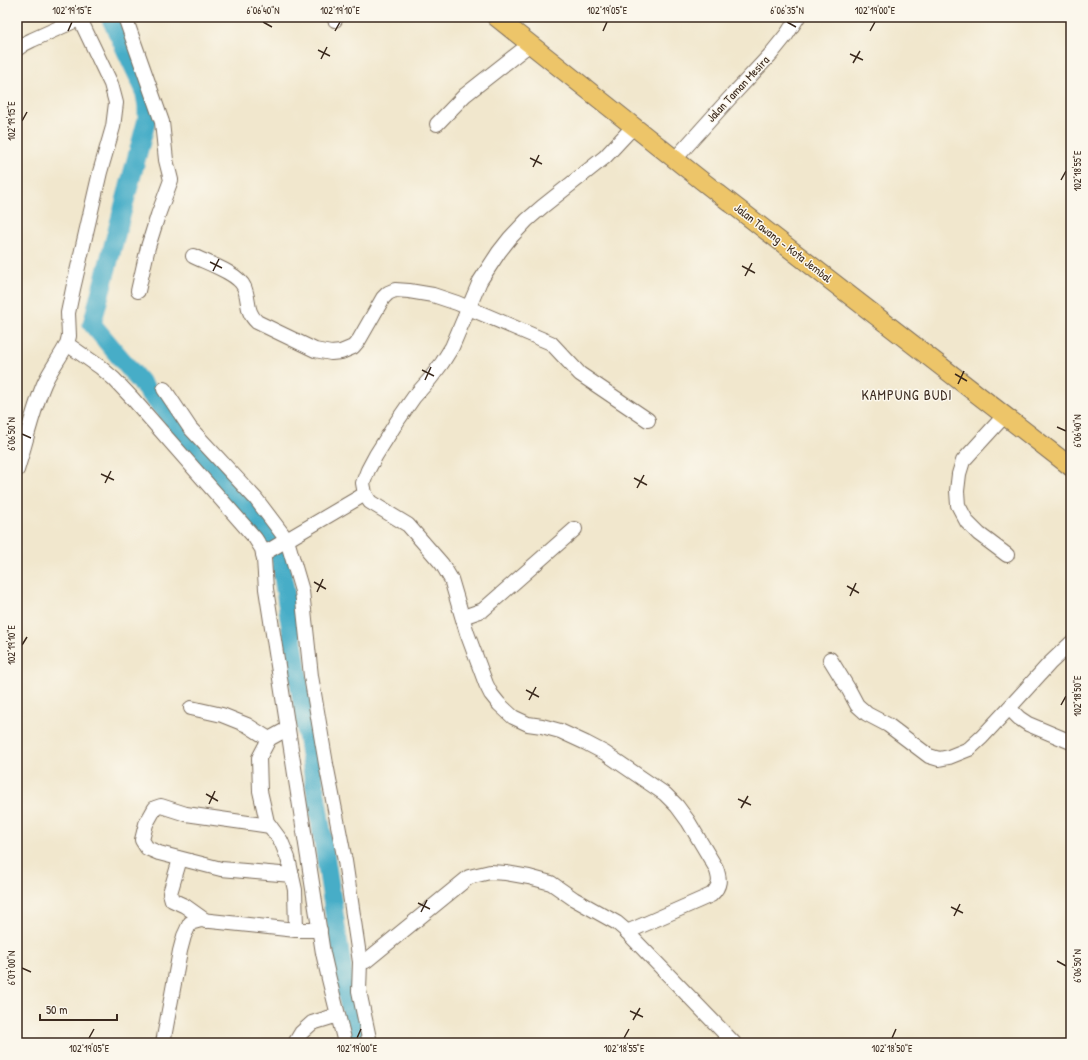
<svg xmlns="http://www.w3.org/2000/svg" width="1088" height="1060" font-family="'Patrick Hand',sans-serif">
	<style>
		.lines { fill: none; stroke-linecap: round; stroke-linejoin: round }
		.river { stroke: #47adc7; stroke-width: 19 }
		.minor-casing { stroke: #7b6c5b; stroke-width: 16 }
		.major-casing { stroke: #7b6c5b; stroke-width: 20 }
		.minor { stroke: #fff; stroke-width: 14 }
		.major { stroke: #edc569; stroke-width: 18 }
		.ticks { fill: none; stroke: #3b2a1e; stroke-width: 1.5 }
		.labels { text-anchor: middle; stroke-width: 3; stroke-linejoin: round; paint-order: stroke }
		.street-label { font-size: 12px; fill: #3b2a1e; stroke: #fbf7ec }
		.quarter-label { font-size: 14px; letter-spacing: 1px; fill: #3b2a1e; stroke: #fbf7ec }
		.neatline { fill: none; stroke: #3b2a1e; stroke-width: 1.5 }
		.ticks-label { font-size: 10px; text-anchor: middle; fill: #3b2a1e }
	</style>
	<rect width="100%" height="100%" fill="#fbf7ec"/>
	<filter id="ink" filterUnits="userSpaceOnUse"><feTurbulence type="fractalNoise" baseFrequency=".025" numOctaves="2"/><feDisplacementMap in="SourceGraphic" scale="8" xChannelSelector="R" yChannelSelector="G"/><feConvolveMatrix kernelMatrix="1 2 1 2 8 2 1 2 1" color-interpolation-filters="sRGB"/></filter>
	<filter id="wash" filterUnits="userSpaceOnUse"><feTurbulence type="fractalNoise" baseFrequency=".012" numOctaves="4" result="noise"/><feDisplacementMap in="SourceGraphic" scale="16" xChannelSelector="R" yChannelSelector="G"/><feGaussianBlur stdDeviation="0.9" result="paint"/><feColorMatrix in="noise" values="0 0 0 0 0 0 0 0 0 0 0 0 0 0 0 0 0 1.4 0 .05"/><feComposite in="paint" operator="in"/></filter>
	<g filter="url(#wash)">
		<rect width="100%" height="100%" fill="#f1e7cd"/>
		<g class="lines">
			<g class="river">
				<polyline points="110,17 144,89 147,106 147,119 92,324 269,536"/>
				<polyline points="280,557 346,992 359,1043"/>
			</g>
		</g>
	</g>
	<g filter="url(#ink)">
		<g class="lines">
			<defs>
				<g id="minor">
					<polyline points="79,17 111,84 116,103 113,127 100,172 73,289 68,313 69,336 67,344 100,367 114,379 132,398 255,538 262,549 264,559 266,589 323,953 329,979 345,1043"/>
					<polyline points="125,17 162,122 166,160 171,180 158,215 148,247 138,291"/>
					<polyline points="334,17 335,20"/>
					<polyline points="17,49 24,44 32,40 83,17"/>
					<polyline points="437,124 465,95 530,44"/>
					<polyline points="675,159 728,100 770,55 787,34 798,17"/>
					<path d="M193,256c14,7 45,17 51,31 6,13 1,24 13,35l58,28 16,3 10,-1 12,-5 6,-7 24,-42 5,-5 7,-3 14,1 24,4 24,8 94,40 29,31 68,46"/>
					<polyline points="164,389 190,428 256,499 287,540 302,591 311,676 326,764 345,861 360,962 359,991 370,1043"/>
					<polyline points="1005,415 963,461 959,474 957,491 958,505 967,522 979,534 1007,555"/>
					<path d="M17,470c9,-28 15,-58 27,-86 6,-14 16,-26 23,-40"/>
					<polyline points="263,554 365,494"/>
					<polyline points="463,617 483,610 575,529"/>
					<polyline points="1071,643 1049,664 1009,708 1019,718 1028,724 1071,742"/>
					<polyline points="830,659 849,690 857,705 867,714 888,725 929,756 939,759 949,757 969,749 982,737 1009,708"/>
					<polyline points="191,708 222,715 247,725 269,739"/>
					<polyline points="287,729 269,739 259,758 260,791 267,822 281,841 288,858 295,890 296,930"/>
					<polyline points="270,826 186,814 161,806 155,808 146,824 142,840 147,848 159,853 221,869 292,875"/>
					<polyline points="180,859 170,893 172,900 185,906 206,921"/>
					<path d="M627,932l84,-37c10,-9 9,-16 5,-27l-28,-47 -11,-15 -12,-12 -60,-41 -19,-10 -26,-12 -18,-5 -14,-2 -15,-7 -14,-13 -8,-10 -5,-10 -19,-51 -16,-54 -9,-15 -34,-39 -38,-23 -5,-8 -2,-11 5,-13 8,-15 22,-35 16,-23 16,-18 12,-16 10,-16 28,-66 19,-29 11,-14 17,-18 15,-13 63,-50 29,-31"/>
					<polyline points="360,962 366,961 469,877 490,872 506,873 529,877 551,883 574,899 617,923 624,929 734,1043"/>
					<polyline points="163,1043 180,951 184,936 190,923 201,920 296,930 320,930"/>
					<polyline points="295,1043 301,1033 312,1023 338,1015"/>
				</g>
				<polyline id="major" points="496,17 701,180 1071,467"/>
			</defs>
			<use href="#minor" class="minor-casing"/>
			<use href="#major" class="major-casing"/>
			<use href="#minor" class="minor"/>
			<use href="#major" class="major"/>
		</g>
	</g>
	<path class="ticks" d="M263,22l9,5M787,22l9,5M68,31l4,-9M335,31l5,-9M603,31l4,-9M870,31l5,-9M318,50l12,6M850,54l13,6M321,59l6,-12M853,63l7,-12M22,121l5,-9M530,158l12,6M533,167l6,-12M1061,180l5,-9M210,262l12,6M742,266l13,7M213,271l6,-12M745,276l7,-13M422,370l12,6M955,374l12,7M425,380l6,-13M958,384l6,-13M1057,427l9,4M22,434l9,4M101,474l13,6M634,478l13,7M105,483l6,-12M637,488l7,-13M314,582l12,7M847,586l12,7M317,592l6,-13M850,596l6,-13M22,645l5,-8M526,690l13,7M529,700l7,-13M1061,705l5,-9M206,794l12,7M738,799l13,6M209,804l6,-13M741,808l7,-12M418,903l12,6M951,907l12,6M421,912l6,-12M954,916l6,-12M1057,961l9,5M22,968l9,4M630,1011l13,6M633,1020l7,-12M89,1038l5,-9M357,1038l4,-9M624,1038l5,-9M892,1038l4,-9"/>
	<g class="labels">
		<g class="street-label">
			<text transform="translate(738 89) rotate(-47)" y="4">Jalan Taman Mesira</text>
			<text transform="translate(783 243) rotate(38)" y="4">Jalan Tawang - Kota Jembal</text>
		</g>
		<g class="quarter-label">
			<text x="907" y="400">KAMPUNG BUDI</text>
		</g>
	</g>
	<rect width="1088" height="1060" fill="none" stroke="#fbf7ec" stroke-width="44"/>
	<path d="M40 1014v6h77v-6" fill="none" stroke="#3b2a1e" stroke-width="2"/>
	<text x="46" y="1014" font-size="12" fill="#3b2a1e" stroke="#fbf7ec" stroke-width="3" paint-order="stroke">50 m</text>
	<rect x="22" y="22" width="1044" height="1016" class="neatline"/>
	<g class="ticks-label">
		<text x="72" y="14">102°19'15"E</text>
		<text x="263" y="14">6°06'40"N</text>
		<text x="340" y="14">102°19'10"E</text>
		<text x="607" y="14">102°19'05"E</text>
		<text x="787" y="14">6°06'35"N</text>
		<text x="875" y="14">102°19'00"E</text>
		<text transform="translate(11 121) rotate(-90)" y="4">102°19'15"E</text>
		<text transform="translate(1077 171) rotate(-90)" y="4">102°18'55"E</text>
		<text transform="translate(1077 431) rotate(-90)" y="4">6°06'40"N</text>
		<text transform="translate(11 434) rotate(-90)" y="4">6°06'50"N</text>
		<text transform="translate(11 645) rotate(-90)" y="4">102°19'10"E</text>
		<text transform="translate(1077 696) rotate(-90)" y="4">102°18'50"E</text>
		<text transform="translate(1077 966) rotate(-90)" y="4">6°06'50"N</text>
		<text transform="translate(11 968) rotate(-90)" y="4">6°07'00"N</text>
		<text x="89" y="1052">102°19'05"E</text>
		<text x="357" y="1052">102°19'00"E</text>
		<text x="624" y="1052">102°18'55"E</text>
		<text x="892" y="1052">102°18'50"E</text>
	</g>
</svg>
